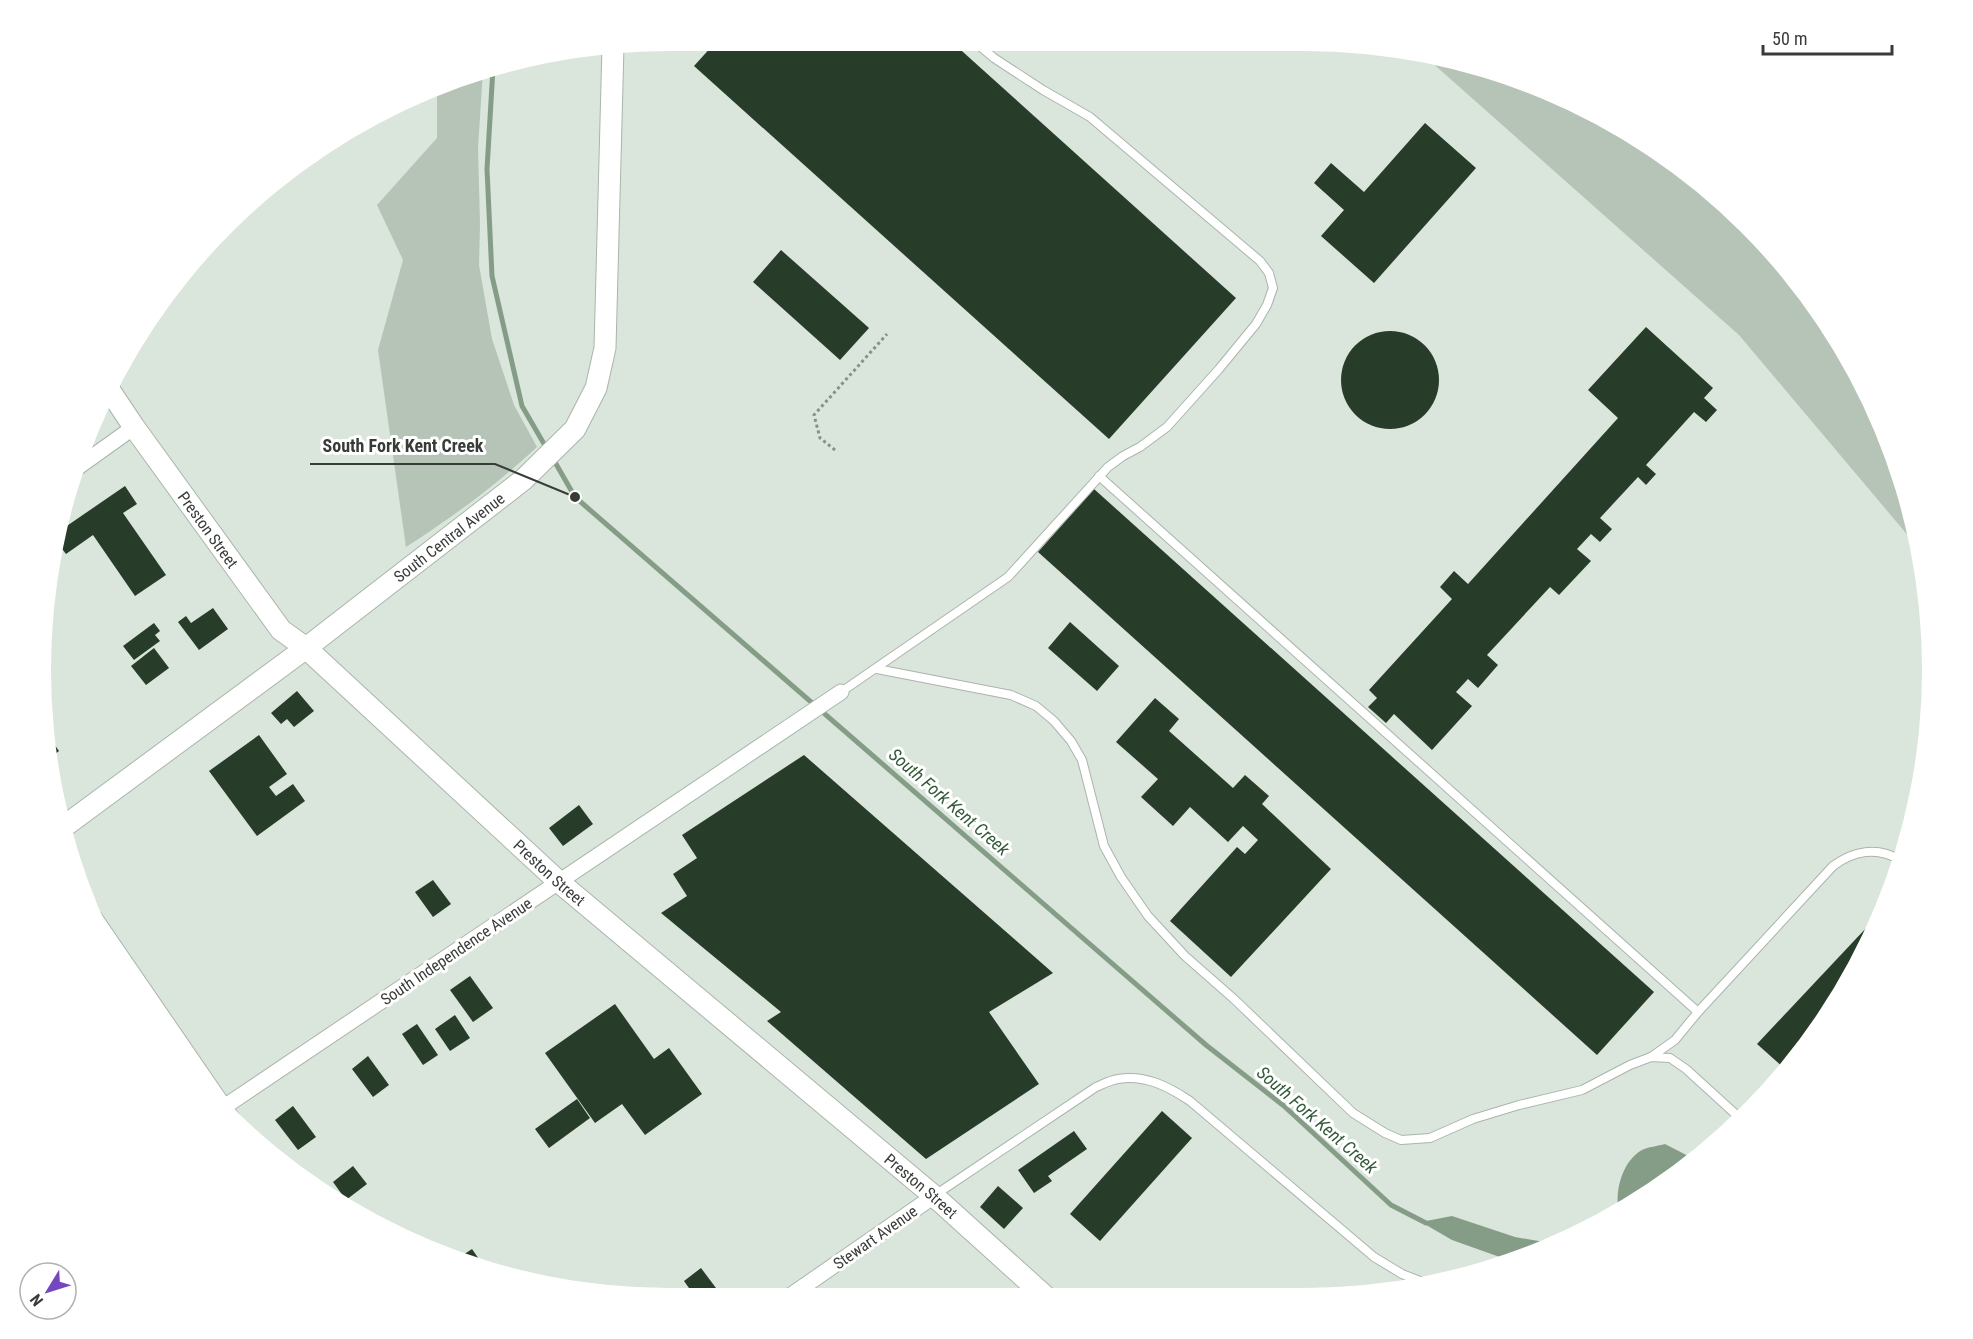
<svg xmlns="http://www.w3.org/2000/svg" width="1973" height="1339" font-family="'Roboto Condensed',sans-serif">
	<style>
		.green { fill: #b5c4b6 }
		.water { fill: #859d87 }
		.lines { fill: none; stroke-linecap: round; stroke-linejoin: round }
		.stream { stroke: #859d87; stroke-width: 5 }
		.building { fill: #283c2a }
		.lane-casing { stroke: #aab5ab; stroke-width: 10 }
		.street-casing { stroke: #aab5ab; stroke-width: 17 }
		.secondary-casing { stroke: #aab5ab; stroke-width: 23 }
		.path { stroke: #899089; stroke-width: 3; stroke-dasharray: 3 3; stroke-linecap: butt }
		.lane { stroke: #fff; stroke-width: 8 }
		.street { stroke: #fff; stroke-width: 15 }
		.secondary { stroke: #fff; stroke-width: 21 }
		.labels { text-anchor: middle; stroke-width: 6; stroke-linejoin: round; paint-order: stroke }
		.street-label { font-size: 16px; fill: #383c38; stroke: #fff }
		.water-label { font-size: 18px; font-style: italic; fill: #345b39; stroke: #fff }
		.leader { fill: none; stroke: #383c38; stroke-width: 2 }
		.callout-dot { fill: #383c38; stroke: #fff; stroke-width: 2 }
		.callout-label { font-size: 18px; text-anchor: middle; font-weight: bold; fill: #383c38; stroke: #fff; stroke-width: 6; stroke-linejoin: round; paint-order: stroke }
	</style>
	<rect width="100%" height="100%" fill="#dae5db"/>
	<g class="green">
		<polygon points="1420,52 1582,106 1686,170 1748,224 1826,320 1884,428 1921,551 1739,335"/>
		<path d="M483,70l-5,78 2,76 -1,41 13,74 22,66 23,42c-41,38 -84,70 -131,100l-28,-197 25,-90 -26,-55 60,-67v-49l31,-15z"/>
	</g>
	<g class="water">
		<path d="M1665,1144l29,15 -41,33 -31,17 -4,-4c-2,-19 6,-45 24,-55 6,-3 16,-4 23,-6z"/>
		<polygon points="1452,1216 1515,1237 1556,1244 1545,1250 1511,1261 1452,1240 1421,1222"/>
	</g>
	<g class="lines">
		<g class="stream">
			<polyline points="493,68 487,169 492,276 522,406 547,449"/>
			<polyline points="552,457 575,497 1206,1045 1284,1106 1391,1205 1426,1223"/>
		</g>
	</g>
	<g class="building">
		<polygon points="953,43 1236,298 1109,439 694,66 713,45"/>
		<polygon points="1425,123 1476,168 1374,283 1321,236 1344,210 1314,183 1331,163 1364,192"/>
		<polygon points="781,250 869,328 840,360 753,282"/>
		<polygon points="1646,327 1713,388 1704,398 1717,410 1706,422 1694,412 1646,465 1656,474 1646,485 1638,477 1600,518 1612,529 1600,542 1591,534 1577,549 1591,561 1559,595 1550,587 1487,655 1498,665 1478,688 1468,679 1456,692 1472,706 1432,750 1394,714 1386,723 1368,707 1377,698 1369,690 1452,599 1440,587 1454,571 1468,584 1618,418 1588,390"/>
		<circle cx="1390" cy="380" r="49"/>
		<polygon points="90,427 96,436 83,446 88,429"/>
		<polygon points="125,486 137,504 123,513 166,575 135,596 93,535 66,554 56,541 58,532"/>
		<polygon points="1094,489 1654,992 1597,1055 1038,552"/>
		<polygon points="213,608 228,629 199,650 178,622 186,616 191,623"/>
		<polygon points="1070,622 1119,666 1097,691 1048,648"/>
		<polygon points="154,623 160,631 155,635 160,641 134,660 123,646"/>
		<polygon points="154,648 169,668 146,685 131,666"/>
		<polygon points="297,691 314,711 294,727 287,719 281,724 271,713"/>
		<polygon points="1155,698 1179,719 1169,731 1233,788 1245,775 1269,796 1262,804 1331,869 1231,977 1170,921 1237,847 1245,854 1258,840 1243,826 1228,842 1190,807 1173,826 1141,797 1158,779 1116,742"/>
		<polygon points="259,735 287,774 269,787 276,796 293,784 305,801 257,836 209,771"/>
		<polygon points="49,737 59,751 50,758"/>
		<polygon points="804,755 1053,973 989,1012 1039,1084 926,1159 767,1021 781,1012 661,913 687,896 673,874 697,858 682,835"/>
		<polygon points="579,805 593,824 563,846 549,828"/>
		<polygon points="433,880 451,904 433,917 415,892"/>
		<polygon points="1868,926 1874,931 1827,1019 1785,1069 1757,1044"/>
		<polygon points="470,976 493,1008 473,1022 450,990"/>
		<polygon points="615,1004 654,1059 669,1048 702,1094 645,1135 622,1104 595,1123 545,1053"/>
		<polygon points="455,1015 470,1038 450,1051 435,1029"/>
		<polygon points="417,1024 438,1055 423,1065 402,1034"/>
		<polygon points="368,1056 389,1085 373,1097 352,1069"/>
		<polygon points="577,1099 590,1118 549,1148 535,1129"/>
		<polygon points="293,1106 316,1137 298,1150 275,1120"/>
		<polygon points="1162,1111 1192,1138 1100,1241 1070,1214"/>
		<polygon points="1074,1131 1087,1149 1048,1176 1052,1181 1034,1193 1018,1170"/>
		<polygon points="353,1166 367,1184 346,1200 333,1182"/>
		<polygon points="998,1186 1023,1208 1004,1229 980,1207"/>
		<polygon points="472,1249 483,1265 460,1257"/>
		<polygon points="701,1268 722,1296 718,1298 696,1298 684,1281"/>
	</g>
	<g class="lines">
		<defs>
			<g id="lane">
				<polyline points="1099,476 1698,1012"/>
				<polyline points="877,669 1011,695 1036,706 1054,721 1071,741 1082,760 1104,846 1121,877 1148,916 1185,956 1234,999 1353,1113 1385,1133 1401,1140 1430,1138 1473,1119 1519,1105 1582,1090 1630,1065 1651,1057 1670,1058 1686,1069 1742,1120"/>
				<polyline points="841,692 1008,577 1108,467 1123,456 1140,447 1167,427 1219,369 1256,324 1267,305 1273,288 1269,273 1260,261 1090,117 1043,90 994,58 976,43"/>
				<path d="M1651,1057l24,-17 23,-28 135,-146c20,-15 44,-20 67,-6"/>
				<path d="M935,1195l161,-108c7,-3 15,-7 22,-8 27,-5 51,8 72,22l184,156 28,17 28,11"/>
			</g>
			<g id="street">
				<polyline points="74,470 134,427"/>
				<polyline points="94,917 236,1124"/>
				<polyline points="221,1109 841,692"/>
				<polyline points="787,1298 934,1196"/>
			</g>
			<g id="secondary">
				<path id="s1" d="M110,391l24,36 147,203 25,18 253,234 375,314 113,102"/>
				<path id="s2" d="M62,828l244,-180 217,-168 52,-51 21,-41 9,-40 8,-302"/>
			</g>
		</defs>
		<use href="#lane" class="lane-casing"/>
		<use href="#street" class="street-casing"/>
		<use href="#secondary" class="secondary-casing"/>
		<polyline class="path" points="835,450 820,438 814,415 887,334"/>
		<use href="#lane" class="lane"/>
		<use href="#street" class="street"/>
		<use href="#secondary" class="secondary"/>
	</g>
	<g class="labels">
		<g class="street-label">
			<text dy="6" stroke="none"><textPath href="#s1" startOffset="170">Preston Street</textPath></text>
			<text dy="6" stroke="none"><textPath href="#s2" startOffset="484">South Central Avenue</textPath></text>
			<text dy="6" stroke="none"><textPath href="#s1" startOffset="656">Preston Street</textPath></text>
			<text transform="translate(456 951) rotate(-34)" y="6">South Independence Avenue</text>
			<text dy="6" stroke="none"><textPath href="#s1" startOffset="1142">Preston Street</textPath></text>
			<text transform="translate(875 1237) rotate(-35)" y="6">Stewart Avenue</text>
		</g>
		<g class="water-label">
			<text transform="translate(949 802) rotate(41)" y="6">South Fork Kent Creek</text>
			<text transform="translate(1317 1120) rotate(41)" y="6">South Fork Kent Creek</text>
		</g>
	</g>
	<path d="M0 0H1973V1339H0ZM669 51H1304A618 618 0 0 1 1922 669V670A618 618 0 0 1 1304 1288H669A618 618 0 0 1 51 670V669A618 618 0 0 1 669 51Z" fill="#fff" fill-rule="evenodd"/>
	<path class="leader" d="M575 497L495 464H310"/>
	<circle class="callout-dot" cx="575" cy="497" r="6"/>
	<g class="callout-label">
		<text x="403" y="452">South Fork Kent Creek</text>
	</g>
	<g transform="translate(48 1291) rotate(232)"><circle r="28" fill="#ffffff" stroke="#afb1af" stroke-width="1.5"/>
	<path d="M0-4.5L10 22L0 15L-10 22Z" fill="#7547bf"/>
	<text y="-9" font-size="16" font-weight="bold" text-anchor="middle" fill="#383c38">N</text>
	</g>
	<path d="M1763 45v9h129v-9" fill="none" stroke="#383c38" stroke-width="3"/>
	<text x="1772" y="45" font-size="18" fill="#383c38" stroke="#ffffff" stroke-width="4.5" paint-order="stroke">50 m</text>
</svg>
